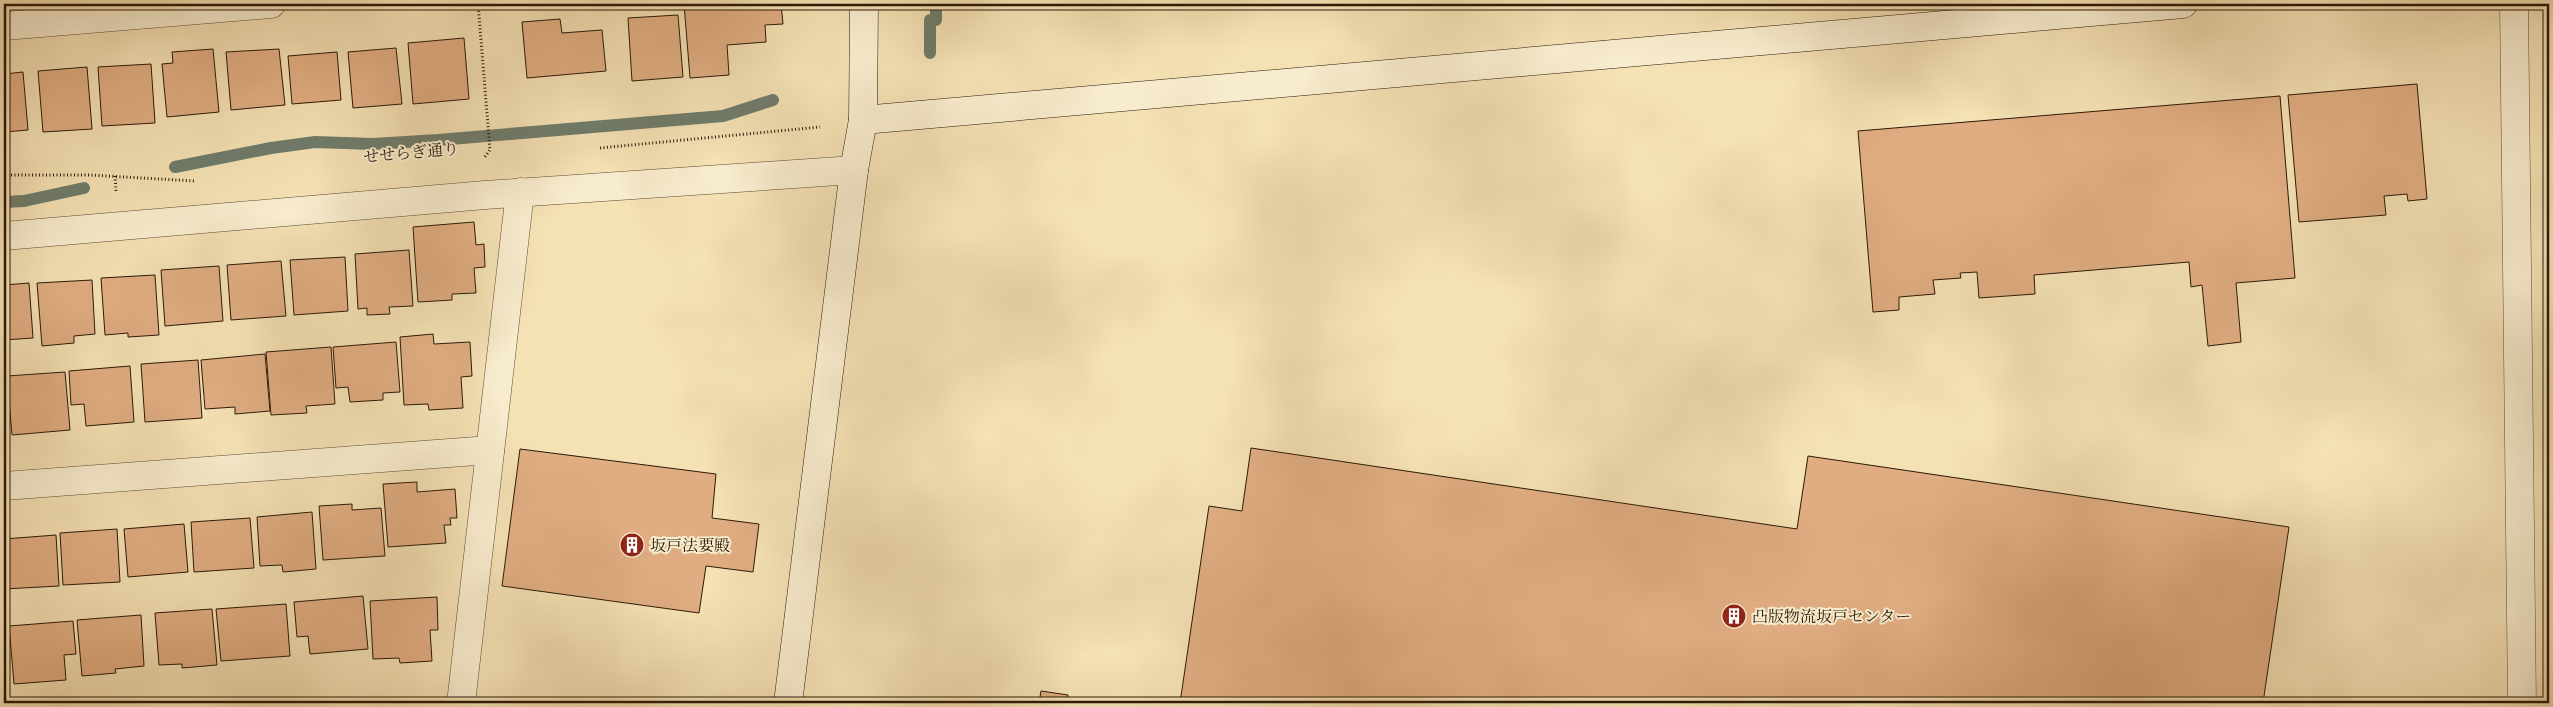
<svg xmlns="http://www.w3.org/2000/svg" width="2553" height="707" font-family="'EB Garamond','Noto Serif JP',serif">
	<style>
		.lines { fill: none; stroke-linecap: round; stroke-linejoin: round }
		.stream { stroke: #6f7c6b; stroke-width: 12 }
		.building { fill: #e0ad82; stroke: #2c1907 }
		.street-casing { stroke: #5e4b32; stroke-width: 29 }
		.secondary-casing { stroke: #2c1907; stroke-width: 29 }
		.path { stroke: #2c1907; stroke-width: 3; stroke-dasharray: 1 2.5; stroke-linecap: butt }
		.street { stroke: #f8ecce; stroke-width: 28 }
		.secondary { stroke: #f8ecce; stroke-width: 28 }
		.labels { text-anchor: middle; stroke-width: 4; stroke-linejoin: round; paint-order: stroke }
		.street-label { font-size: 16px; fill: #2c1907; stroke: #f8ecce }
		.poi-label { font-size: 16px; fill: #2c1907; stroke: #f8ecce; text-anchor: start }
	</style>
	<rect width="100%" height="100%" fill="#f4e1b4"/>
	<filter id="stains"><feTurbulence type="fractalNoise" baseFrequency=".004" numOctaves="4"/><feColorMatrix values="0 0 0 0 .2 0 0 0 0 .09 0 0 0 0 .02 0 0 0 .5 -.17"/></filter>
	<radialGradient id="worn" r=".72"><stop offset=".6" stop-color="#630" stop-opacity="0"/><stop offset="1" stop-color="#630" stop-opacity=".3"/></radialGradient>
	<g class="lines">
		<g class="stream">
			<polyline points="930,53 930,20 936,20 936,4"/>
			<polyline points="175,167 271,148 315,142 373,144 438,140 723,116 773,100"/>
			<polyline points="4,202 24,201 84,188"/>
		</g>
	</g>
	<g class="building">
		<polygon points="684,4 781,4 783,24 765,25 766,42 727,45 729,75 690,78"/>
		<polygon points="678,15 683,77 632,81 628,18"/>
		<polygon points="560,19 562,33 602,30 606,71 527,78 522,22"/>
		<polygon points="464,38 469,99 413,104 408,43"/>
		<polygon points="396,48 402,104 353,108 348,52"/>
		<polygon points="213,49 219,112 167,117 162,64 173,63 172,52"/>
		<polygon points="279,49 285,105 231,110 226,52"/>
		<polygon points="337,52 341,100 292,104 288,56"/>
		<polygon points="151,64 155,123 102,126 98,67"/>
		<polygon points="87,67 92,129 43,132 38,71"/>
		<polygon points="23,72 28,130 4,132 4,74"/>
		<polygon points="2417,84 2427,199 2408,201 2407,194 2384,196 2386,215 2299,222 2288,95"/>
		<polygon points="2280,96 2295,278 2236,283 2241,342 2208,346 2202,285 2191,287 2189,262 2034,275 2035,294 1979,298 1977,272 1960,273 1961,278 1933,280 1935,294 1899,297 1899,310 1873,312 1858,131"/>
		<polygon points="474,222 476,245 484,244 485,267 474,268 476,293 452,294 452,300 418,302 413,227"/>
		<polygon points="409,250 413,306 389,307 390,314 367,315 367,308 358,309 355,254"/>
		<polygon points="345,257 348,311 294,315 290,260"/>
		<polygon points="281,261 286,316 231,320 227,265"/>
		<polygon points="219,266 223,321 165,326 161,270"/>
		<polygon points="155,275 159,335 128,337 128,333 105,335 101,278"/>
		<polygon points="92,280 95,334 74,336 74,343 42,346 37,283"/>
		<polygon points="29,283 33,338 4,340 4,285"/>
		<polygon points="433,334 434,344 470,342 472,376 461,377 463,408 429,410 428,404 404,405 400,337"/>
		<polygon points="396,342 400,392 383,393 383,400 350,402 348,387 336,388 333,347"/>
		<polygon points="331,347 335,404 306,406 307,413 271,415 266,352"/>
		<polygon points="265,354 270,411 235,414 235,407 205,409 201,360"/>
		<polygon points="198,360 202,418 145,422 141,364"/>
		<polygon points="130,366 134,422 86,426 84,404 71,405 69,371"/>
		<polygon points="65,372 70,430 12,435 7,376"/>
		<polygon points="1251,448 1797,529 1808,456 2289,527 2263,703 1180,703 1209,506 1242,511"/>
		<polygon points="520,449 716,474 712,518 759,524 753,572 706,566 699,613 502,586"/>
		<polygon points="417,482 417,492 455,489 457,518 450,518 451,525 444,525 446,543 388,547 383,484"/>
		<polygon points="352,504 352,510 381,508 385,556 323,560 319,506"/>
		<polygon points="312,512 316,569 283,572 282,565 260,566 257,517"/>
		<polygon points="250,518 254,568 194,572 191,522"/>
		<polygon points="184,524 188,572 128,577 124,529"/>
		<polygon points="117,529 120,582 63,585 60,533"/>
		<polygon points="56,535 59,586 4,589 4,539"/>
		<polygon points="363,596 368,649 310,654 308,636 297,637 294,602"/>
		<polygon points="437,597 438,630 430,630 432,661 400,663 399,658 373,659 370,601"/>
		<polygon points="286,604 290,656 221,661 216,609"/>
		<polygon points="212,609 217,665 182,668 182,664 159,665 155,613"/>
		<polygon points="141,615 144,666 115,669 116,673 82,676 77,620"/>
		<polygon points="73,621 76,654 64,655 66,680 14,684 9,626"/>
		<polygon points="4,633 9,691 4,691"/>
		<polygon points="1041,691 1068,695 1067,703 1039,703"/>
	</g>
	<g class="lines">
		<defs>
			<g id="street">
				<polyline points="2514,4 2522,703"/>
				<polyline points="4,26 271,4"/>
				<polyline points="4,236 485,195 854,170"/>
				<polyline points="4,486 490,450"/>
				<polyline points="461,703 520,192"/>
			</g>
			<g id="secondary">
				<polyline points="863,120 2183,4"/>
				<polyline points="788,703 854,170 863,120 864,4"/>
			</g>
		</defs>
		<use href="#street" class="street-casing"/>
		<use href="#secondary" class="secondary-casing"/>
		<g class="path">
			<polyline points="478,4 490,150 484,158"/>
			<polyline points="600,148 820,127"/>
			<polyline points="4,175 90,175 195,181"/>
			<polyline points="115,176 116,191"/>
		</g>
		<use href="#street" class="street"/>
		<use href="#secondary" class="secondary"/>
	</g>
	<defs>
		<symbol id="building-disc" viewBox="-11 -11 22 22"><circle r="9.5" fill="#8f2418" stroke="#f8ecce"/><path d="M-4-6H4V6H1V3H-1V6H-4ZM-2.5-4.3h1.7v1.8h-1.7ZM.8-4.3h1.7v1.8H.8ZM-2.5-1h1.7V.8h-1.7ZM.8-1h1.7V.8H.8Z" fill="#fff"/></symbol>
	</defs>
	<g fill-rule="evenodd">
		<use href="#building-disc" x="618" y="531" width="28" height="28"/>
		<use href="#building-disc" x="1720" y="602" width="28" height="28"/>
	</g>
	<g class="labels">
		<g class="street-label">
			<text transform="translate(411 152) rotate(-5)" y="6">せせらぎ通り</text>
		</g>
		<g class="poi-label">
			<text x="650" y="551">坂戸法要殿</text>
			<text x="1752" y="622">凸版物流坂戸センター</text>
		</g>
	</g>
	<rect width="2553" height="707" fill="none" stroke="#f4e1b4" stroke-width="20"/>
	<rect x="5" y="5" width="2543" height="697" fill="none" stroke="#2c1907" stroke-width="2.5"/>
	<rect x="10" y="10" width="2533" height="687" fill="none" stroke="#2c1907"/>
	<rect width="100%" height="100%" filter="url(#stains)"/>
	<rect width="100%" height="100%" fill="url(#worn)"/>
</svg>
